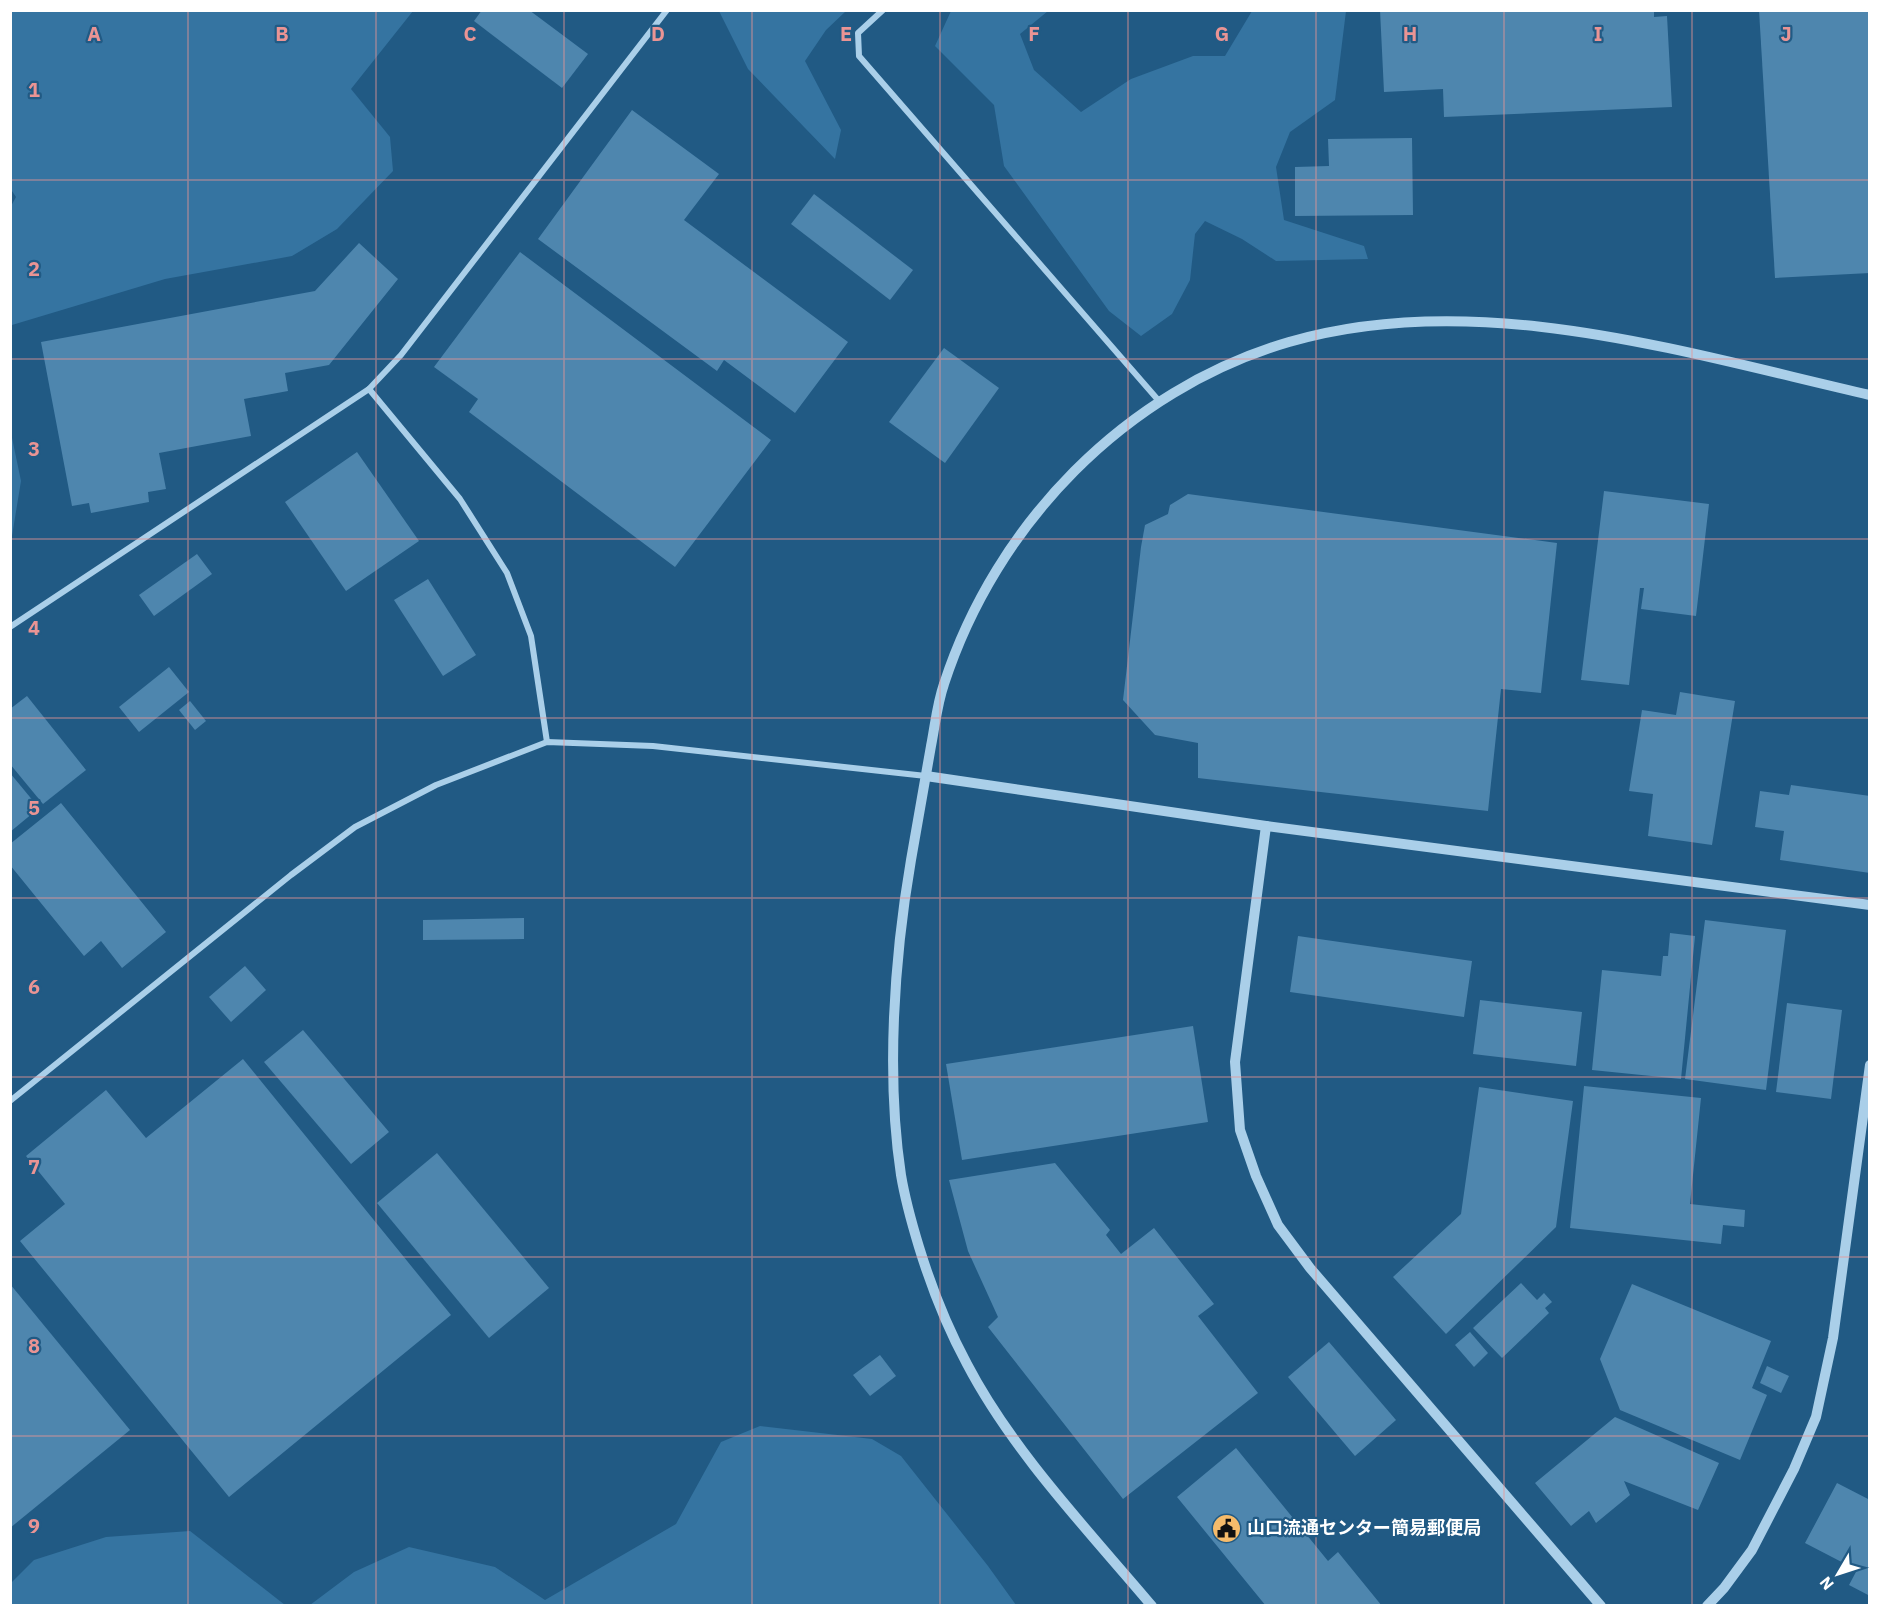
<svg xmlns="http://www.w3.org/2000/svg" width="1880" height="1616" font-family="'IBM Plex Sans','Noto Sans JP',sans-serif">
	<style>
		.green { fill: #3574a1 }
		.building { fill: #4e86ae }
		.lines { fill: none; stroke-linecap: round; stroke-linejoin: round }
		.minor { stroke: #aacfe9; stroke-width: 6 }
		.tertiary { stroke: #aacfe9; stroke-width: 10 }
		.grid { fill: none; stroke: #ea9494; stroke-width: 1.5; stroke-opacity: 0.55 }
		.labels { text-anchor: middle; stroke-width: 4.5; stroke-linejoin: round; paint-order: stroke }
		.poi-label { font-size: 18px; font-weight: bold; fill: #fff; stroke: #215a84; text-anchor: start }
		.grid-label { font-size: 20px; text-anchor: middle; font-weight: bold; fill: #ea9494; stroke: #215a84; stroke-width: 4.5; stroke-linejoin: round; paint-order: stroke }
	</style>
	<rect width="100%" height="100%" fill="#215a84"/>
	<g class="green">
		<polygon points="11,10 413,11 351,89 390,137 393,171 337,229 292,256 165,279 12,325 11,327 10,208 16,197 10,188"/>
		<polygon points="719,11 846,11 826,30 805,61 841,130 835,159 748,69"/>
		<polygon points="951,11 1048,11 1020,34 1034,70 1081,112 1131,79 1193,56 1225,56 1252,11 1346,11 1335,100 1290,132 1276,167 1284,220 1364,246 1368,259 1276,261 1242,239 1205,221 1195,234 1190,280 1172,314 1141,336 1109,311 1004,166 994,105 935,46"/>
		<polygon points="11,433 21,481 11,542"/>
		<polygon points="760,1426 872,1439 901,1456 988,1566 1016,1605 310,1605 354,1572 409,1547 495,1567 545,1600 676,1524 721,1442"/>
		<polygon points="190,1531 285,1605 11,1605 11,1583 34,1560 106,1537"/>
	</g>
	<g class="building">
		<polygon points="482,10 529,10 588,54 562,88 474,21"/>
		<polygon points="1380,10 1654,10 1654,17 1667,16 1672,107 1444,117 1443,89 1384,92"/>
		<polygon points="1759,10 1870,10 1870,273 1775,278"/>
		<polygon points="632,110 719,174 684,220 848,342 795,413 724,360 717,371 538,239"/>
		<polygon points="1412,138 1413,215 1295,216 1295,167 1329,166 1328,139"/>
		<polygon points="814,194 913,270 890,300 791,224"/>
		<polygon points="359,243 398,279 329,365 285,373 288,391 244,399 251,436 159,453 166,489 148,492 149,502 91,513 89,503 72,506 41,342 315,291"/>
		<polygon points="520,252 771,440 675,567 469,412 478,399 434,367"/>
		<polygon points="944,348 999,388 945,463 889,422"/>
		<polygon points="357,452 419,541 346,591 285,502"/>
		<polygon points="1604,491 1709,504 1696,616 1641,609 1644,588 1640,588 1629,685 1581,680"/>
		<polygon points="1188,494 1557,543 1541,693 1501,689 1488,811 1198,778 1198,743 1155,735 1123,700 1141,547 1145,525 1168,514 1170,505"/>
		<polygon points="197,554 212,574 154,616 139,595"/>
		<polygon points="428,579 476,655 443,676 394,600"/>
		<polygon points="169,667 189,692 139,732 119,707"/>
		<polygon points="1680,692 1735,701 1712,845 1648,836 1653,794 1629,791 1642,710 1676,715"/>
		<polygon points="27,696 86,770 43,804 10,764 10,709"/>
		<polygon points="190,701 206,721 195,730 179,710"/>
		<polygon points="10,773 39,808 10,832"/>
		<polygon points="1791,785 1870,796 1870,873 1780,860 1784,831 1755,827 1760,791 1789,795"/>
		<polygon points="61,803 166,932 122,968 101,941 84,956 10,865 10,844"/>
		<polygon points="524,918 524,939 423,940 423,920"/>
		<polygon points="1705,920 1786,930 1766,1090 1685,1079"/>
		<polygon points="1670,933 1695,936 1681,1079 1592,1070 1602,970 1661,976 1663,956 1668,956"/>
		<polygon points="1298,936 1472,961 1464,1017 1290,992"/>
		<polygon points="245,966 266,990 231,1022 209,997"/>
		<polygon points="1480,1000 1582,1012 1576,1066 1473,1054"/>
		<polygon points="1787,1003 1842,1010 1831,1099 1776,1092"/>
		<polygon points="1193,1026 1208,1122 962,1160 946,1064"/>
		<polygon points="303,1030 389,1132 351,1164 264,1062"/>
		<polygon points="243,1059 451,1315 229,1497 20,1241 65,1204 26,1156 106,1090 146,1138"/>
		<polygon points="1584,1086 1701,1098 1690,1204 1745,1210 1744,1227 1723,1225 1721,1244 1570,1228"/>
		<polygon points="1479,1087 1573,1101 1556,1227 1446,1334 1393,1277 1461,1214"/>
		<polygon points="437,1153 549,1288 489,1338 377,1203"/>
		<polygon points="1055,1163 1110,1230 1106,1235 1121,1254 1154,1228 1214,1304 1198,1316 1258,1393 1123,1499 988,1327 998,1317 968,1251 949,1180"/>
		<polygon points="1521,1283 1537,1300 1544,1293 1552,1302 1545,1308 1549,1313 1502,1358 1473,1328"/>
		<polygon points="10,1284 130,1430 10,1528"/>
		<polygon points="1632,1284 1771,1341 1752,1388 1767,1395 1740,1460 1620,1410 1600,1359"/>
		<polygon points="1470,1332 1488,1353 1474,1367 1455,1345"/>
		<polygon points="1329,1342 1396,1420 1355,1456 1288,1377"/>
		<polygon points="880,1355 896,1376 870,1396 853,1375"/>
		<polygon points="1767,1366 1789,1376 1781,1393 1760,1383"/>
		<polygon points="1615,1417 1719,1463 1698,1510 1624,1481 1630,1495 1596,1523 1589,1511 1571,1526 1535,1483"/>
		<polygon points="1236,1448 1328,1561 1338,1552 1382,1606 1266,1606 1177,1497"/>
		<polygon points="1837,1483 1870,1500 1870,1596 1849,1585 1857,1570 1805,1543"/>
	</g>
	<g class="lines">
		<g class="minor">
			<polyline points="883,10 858,33 859,56 1159,401"/>
			<polyline points="369,389 460,499 507,573 531,636 547,742"/>
			<polyline points="10,627 369,389 401,355 667,10"/>
			<polyline points="10,1101 291,875 355,827 436,785 547,742 653,746 926,776"/>
		</g>
		<g class="tertiary">
			<polyline points="926,776 1266,826 1870,905"/>
			<polyline points="1266,826 1235,1062 1240,1130 1256,1176 1278,1225 1310,1268 1601,1606"/>
			<path d="M1152,1606c-64,-76 -139,-154 -185,-242 -20,-37 -36,-78 -48,-117 -7,-23 -14,-48 -18,-72 -15,-99 -7,-216 10,-315 7,-38 13,-76 20,-114 4,-20 6,-42 13,-62 52,-160 181,-294 345,-342 188,-55 396,11 581,53"/>
			<polyline points="1707,1606 1724,1588 1752,1550 1794,1469 1816,1417 1833,1338 1870,1065"/>
		</g>
	</g>
	<path class="grid" d="M188,10v1596M376,10v1596M564,10v1596M752,10v1596M940,10v1596M1128,10v1596M1316,10v1596M1504,10v1596M1692,10v1596M10,180h1860M10,359h1860M10,539h1860M10,718h1860M10,898h1860M10,1077h1860M10,1257h1860M10,1436h1860"/>
	<defs>
		<symbol id="civic-disc" viewBox="-11 -11 22 22"><circle r="9.5" fill="#f5bb6b" stroke="#215a84"/><path d="M-.6-6.5H3V-4.5H.6V-3L4-1V1h2V6H-6V1h2V-1L-.6-3ZM-1.2 2.5V6h2.4V2.5Z" fill="#111"/></symbol>
	</defs>
	<g fill-rule="evenodd">
		<use href="#civic-disc" x="1210" y="1512" width="33" height="33"/>
	</g>
	<g class="labels">
		<g class="poi-label">
			<text x="1247" y="1534">山口流通センター簡易郵便局</text>
		</g>
	</g>
	<g class="grid-label">
		<text x="94" y="41">A</text>
		<text x="282" y="41">B</text>
		<text x="470" y="41">C</text>
		<text x="658" y="41">D</text>
		<text x="846" y="41">E</text>
		<text x="1034" y="41">F</text>
		<text x="1222" y="41">G</text>
		<text x="1410" y="41">H</text>
		<text x="1598" y="41">I</text>
		<text x="1786" y="41">J</text>
		<text x="34" y="97">1</text>
		<text x="34" y="276">2</text>
		<text x="34" y="456">3</text>
		<text x="34" y="635">4</text>
		<text x="34" y="815">5</text>
		<text x="34" y="994">6</text>
		<text x="34" y="1174">7</text>
		<text x="34" y="1353">8</text>
		<text x="34" y="1533">9</text>
	</g>
	<rect width="1880" height="1616" fill="none" stroke="#ffffff" stroke-width="24"/>
	<g transform="translate(1838 1574) rotate(231)" stroke="#215a84" stroke-width="4.5" paint-order="stroke">
	<path d="M0-4.5L10 22L0 15L-10 22Z" fill="#ffffff"/>
	<text y="-9" font-size="16" font-weight="bold" text-anchor="middle" fill="#ffffff">N</text>
	</g>
</svg>
